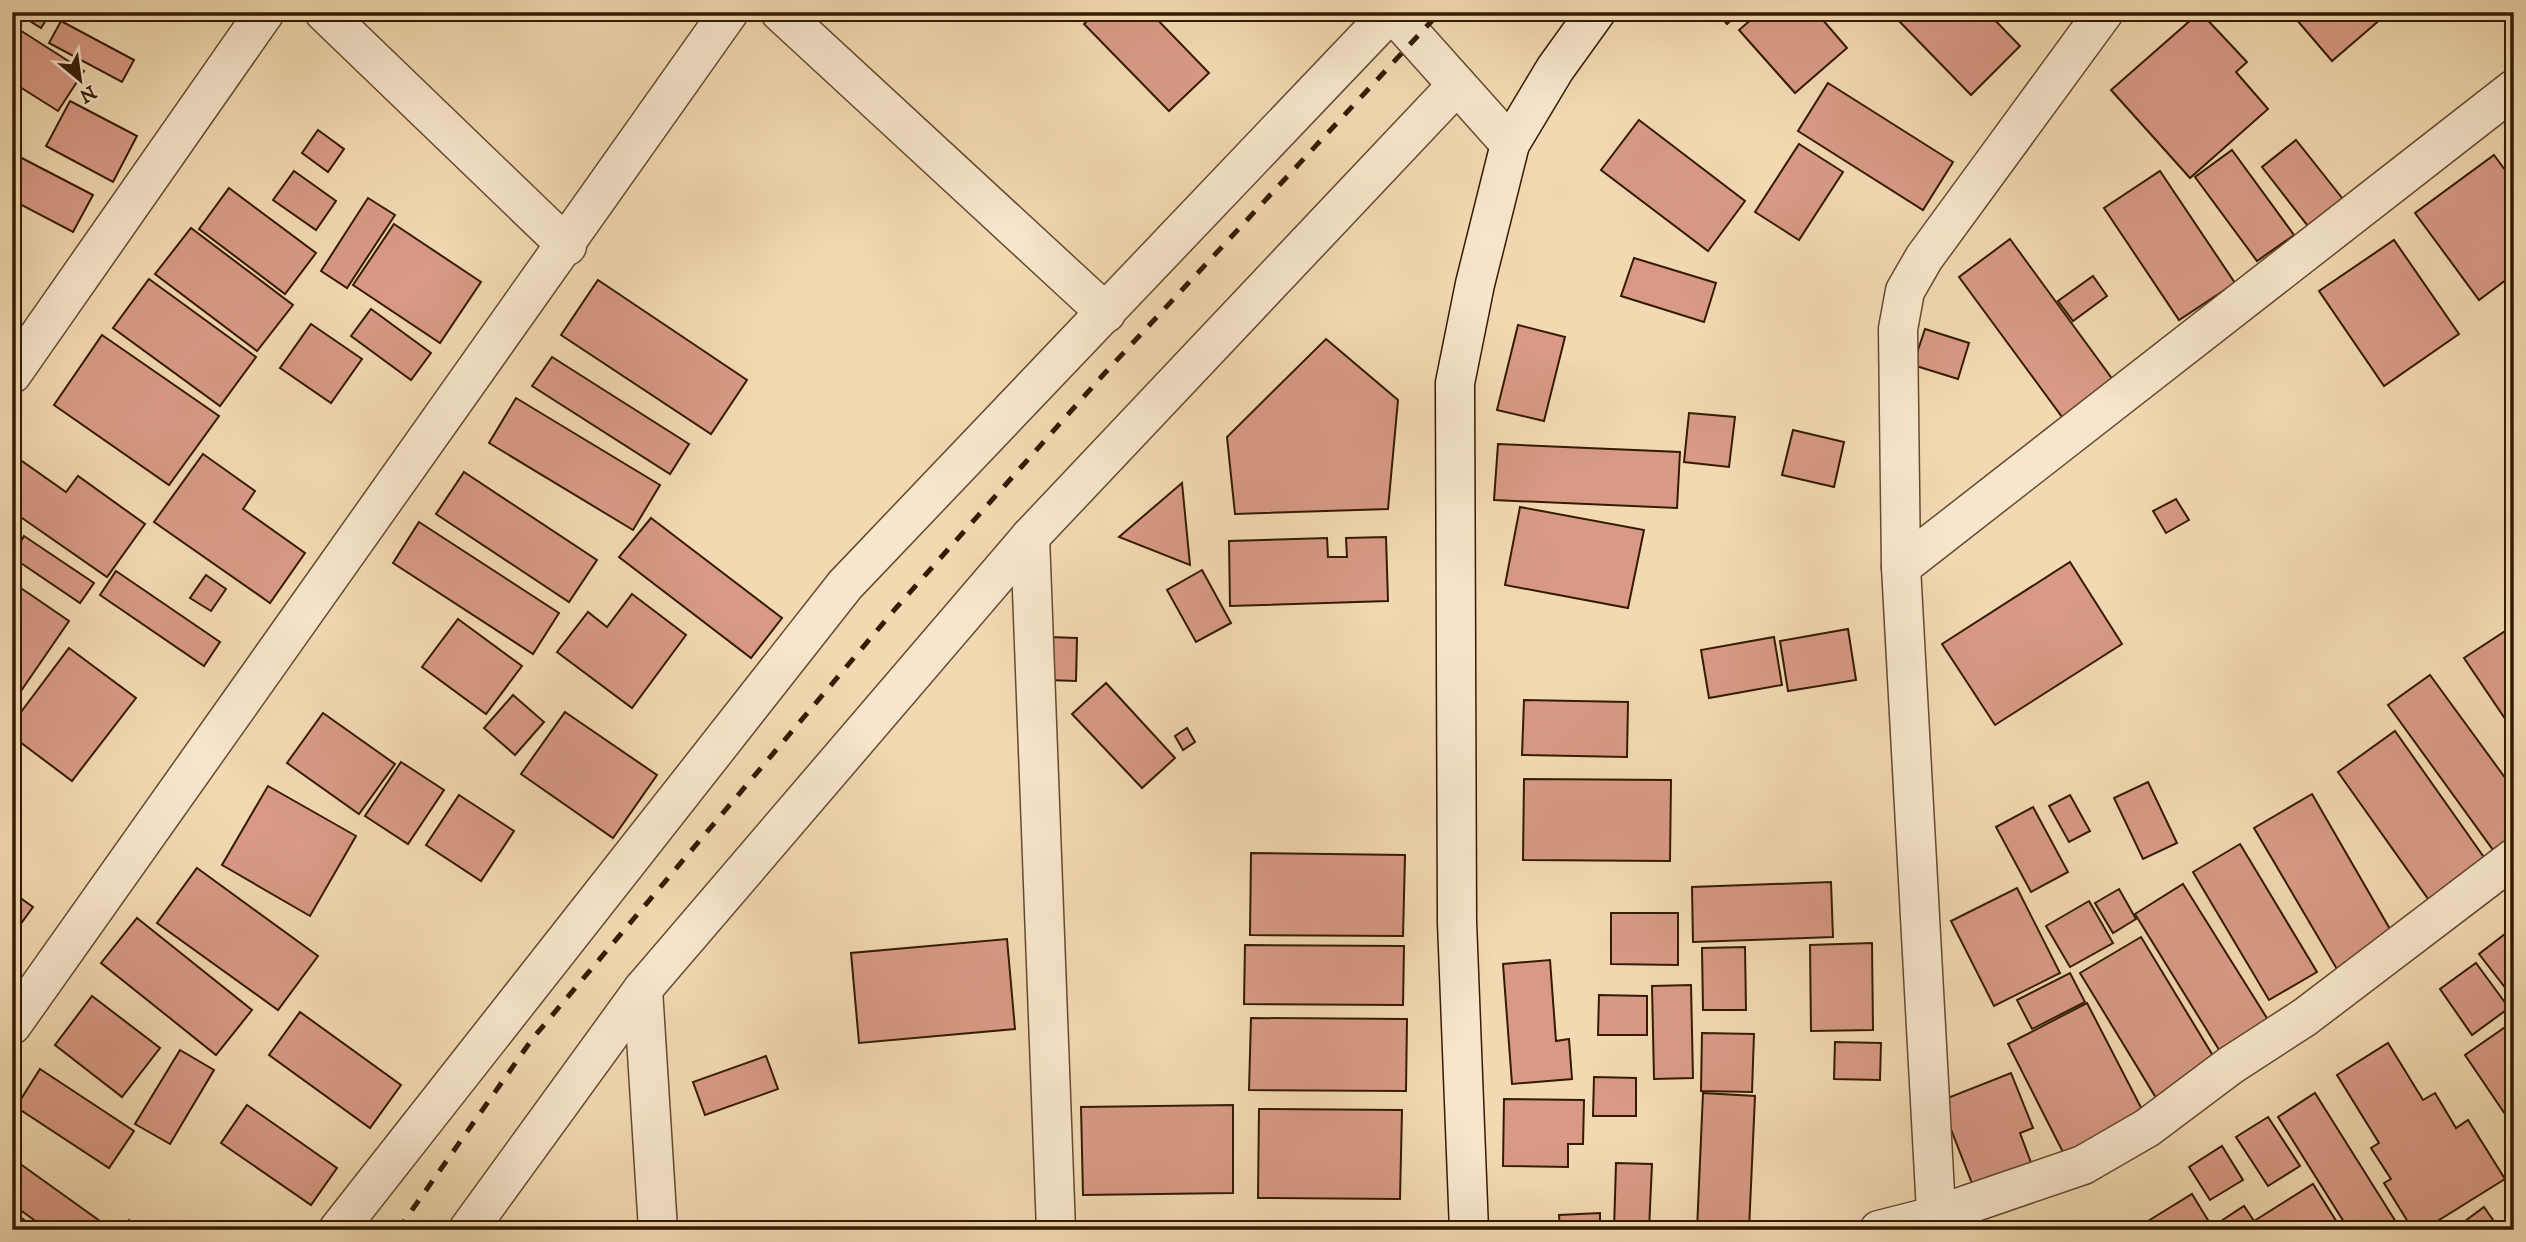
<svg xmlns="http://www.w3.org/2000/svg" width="2526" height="1242" font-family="'IM FELL DW Pica',serif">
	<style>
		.building { fill: #d89a85; stroke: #351b02; stroke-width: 2 }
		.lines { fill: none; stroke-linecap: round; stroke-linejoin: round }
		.street-casing { stroke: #644a2e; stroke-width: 41 }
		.secondary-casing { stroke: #351b02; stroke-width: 41 }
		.street { stroke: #f7e6cd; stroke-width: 38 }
		.secondary { stroke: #f7e6cd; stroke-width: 38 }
		.rail { stroke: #351b02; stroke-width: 5; stroke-dasharray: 12 12; stroke-linecap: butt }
	</style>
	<rect width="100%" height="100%" fill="#f2d9b2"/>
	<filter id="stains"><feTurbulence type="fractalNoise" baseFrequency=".00286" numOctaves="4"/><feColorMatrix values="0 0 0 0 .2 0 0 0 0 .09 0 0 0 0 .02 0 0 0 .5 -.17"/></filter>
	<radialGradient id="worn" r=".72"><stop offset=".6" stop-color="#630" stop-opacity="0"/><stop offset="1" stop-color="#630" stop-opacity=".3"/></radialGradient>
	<g class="building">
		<polygon points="16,12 51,12 41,28"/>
		<polygon points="1097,12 1150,12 1209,73 1169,111 1084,24"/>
		<polygon points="1717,12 1740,12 1727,24"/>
		<polygon points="1760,12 1816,12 1847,48 1795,93 1739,30"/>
		<polygon points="1904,12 1987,12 2020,46 1971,95 1897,19"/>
		<polygon points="2200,12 2247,62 2236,72 2268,109 2190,178 2111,90"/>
		<polygon points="2290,12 2389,12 2332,61"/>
		<polygon points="61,21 134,60 122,82 49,43"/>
		<polygon points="12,25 84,71 58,111 12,82"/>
		<polygon points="1828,83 1953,162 1923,210 1798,131"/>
		<polygon points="70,101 137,136 113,182 46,146"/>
		<polygon points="1639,120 1745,201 1708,251 1601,170"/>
		<polygon points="318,130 344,149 328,172 302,153"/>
		<polygon points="2296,140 2354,213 2318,239 2262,167"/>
		<polygon points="2514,141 2514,159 2505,146"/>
		<polygon points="1799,144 1843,172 1799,240 1755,212"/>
		<polygon points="2232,150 2294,235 2257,261 2195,177"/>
		<polygon points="16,155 93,195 73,232 12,200 12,163"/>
		<polygon points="2494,155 2514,182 2514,274 2479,300 2415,213"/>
		<polygon points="294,171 336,201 316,230 273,200"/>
		<polygon points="2160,171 2235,283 2179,320 2104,208"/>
		<polygon points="229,188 316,253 285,294 199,229"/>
		<polygon points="368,198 395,215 347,288 321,271"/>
		<polygon points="394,224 481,282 440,343 353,285"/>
		<polygon points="191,228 293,305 257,351 155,274"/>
		<polygon points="2010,239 2116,384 2065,421 1959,277"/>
		<polygon points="2394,240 2459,334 2384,386 2319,291"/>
		<polygon points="1634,258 1716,283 1704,322 1621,296"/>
		<polygon points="2093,276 2107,296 2073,321 2058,301"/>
		<polygon points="149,279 256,357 220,406 113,328"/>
		<polygon points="598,280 747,380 711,434 561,335"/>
		<polygon points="371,309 431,353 411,380 351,336"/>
		<polygon points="311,324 362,359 331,403 280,368"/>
		<polygon points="1518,325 1565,337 1544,421 1497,410"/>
		<polygon points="1925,329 1969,343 1958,379 1913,365"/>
		<polygon points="102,335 219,416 169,485 54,405"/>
		<polygon points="1326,339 1398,400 1388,509 1235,514 1227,437"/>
		<polygon points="552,357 689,444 670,474 532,386"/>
		<polygon points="516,398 660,485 633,530 489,443"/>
		<polygon points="1689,413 1735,417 1729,467 1684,462"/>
		<polygon points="1793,430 1844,442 1834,487 1782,475"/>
		<polygon points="1498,444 1680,452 1677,508 1494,500"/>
		<polygon points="12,454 66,492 78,476 145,524 107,577 12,511"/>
		<polygon points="203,454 255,491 243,509 305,553 270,603 154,522"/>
		<polygon points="464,472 597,560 569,602 436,514"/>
		<polygon points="1182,483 1190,565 1119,537"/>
		<polygon points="2176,499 2189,520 2166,533 2153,511"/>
		<polygon points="1520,507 1644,530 1628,608 1505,585"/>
		<polygon points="651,518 782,618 751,658 619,557"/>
		<polygon points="419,522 559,613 533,654 393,563"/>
		<polygon points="24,536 94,583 80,603 12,557"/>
		<polygon points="1386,537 1388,601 1230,606 1229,541 1327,538 1328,557 1347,557 1346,538"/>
		<polygon points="2070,562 2122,644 1995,725 1942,644"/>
		<polygon points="1202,570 1231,623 1196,642 1167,590"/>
		<polygon points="116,571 220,642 204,666 100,595"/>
		<polygon points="206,575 226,589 211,611 190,598"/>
		<polygon points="12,582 69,621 12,704"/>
		<polygon points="632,594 686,635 632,708 557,652 588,612 607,627"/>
		<polygon points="458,619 522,666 486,714 422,667"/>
		<polygon points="2510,628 2514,634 2514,732 2464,658"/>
		<polygon points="1848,629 1856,680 1788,691 1780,641"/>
		<polygon points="1048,637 1077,638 1076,681 1047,680"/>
		<polygon points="1774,637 1782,685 1709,698 1701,650"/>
		<polygon points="69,648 136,698 72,781 12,736 12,724"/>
		<polygon points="2430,675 2514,790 2514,840 2496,854 2388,705"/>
		<polygon points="1106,683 1175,758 1142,788 1072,714"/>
		<polygon points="513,695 544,722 515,755 484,728"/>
		<polygon points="1524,700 1628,702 1627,757 1522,755"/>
		<polygon points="565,712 657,775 613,838 521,774"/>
		<polygon points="323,713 395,764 359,814 287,763"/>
		<polygon points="1187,728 1195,742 1183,750 1175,736"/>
		<polygon points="2395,731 2488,863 2431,903 2338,772"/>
		<polygon points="401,762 444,790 408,844 365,816"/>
		<polygon points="1524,779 1671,780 1670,861 1523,860"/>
		<polygon points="2148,782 2177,843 2143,859 2114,798"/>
		<polygon points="268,786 356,836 310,916 222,865"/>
		<polygon points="2312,794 2398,943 2341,976 2254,828"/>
		<polygon points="459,795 514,831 481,881 426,845"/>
		<polygon points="2070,795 2090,831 2069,842 2049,806"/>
		<polygon points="2033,807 2068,872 2031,892 1996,827"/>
		<polygon points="2240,844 2317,972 2269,1000 2193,872"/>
		<polygon points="1251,853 1405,855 1403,936 1250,935"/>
		<polygon points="197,868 318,956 278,1010 157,923"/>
		<polygon points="1831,882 1833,937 1693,942 1692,887"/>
		<polygon points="2183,884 2275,1031 2226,1061 2135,914"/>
		<polygon points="2017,888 2060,973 1994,1006 1951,921"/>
		<polygon points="2119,889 2136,919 2113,933 2095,903"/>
		<polygon points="12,892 33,907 12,936"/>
		<polygon points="2089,901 2113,943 2070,967 2046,926"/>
		<polygon points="1611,913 1678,913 1678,965 1611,964"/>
		<polygon points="137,918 252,1010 216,1055 101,963"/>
		<polygon points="2514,927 2514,999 2479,954"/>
		<polygon points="2141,937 2221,1069 2161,1106 2080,973"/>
		<polygon points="1007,939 1015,1029 859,1043 851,953"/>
		<polygon points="1872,943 1873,1030 1811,1031 1810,945"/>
		<polygon points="1245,945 1404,946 1403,1005 1244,1004"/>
		<polygon points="1745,947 1746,1010 1703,1010 1702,948"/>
		<polygon points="1550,960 1556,1041 1569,1039 1572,1079 1512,1084 1503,964"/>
		<polygon points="2476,963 2509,1008 2472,1035 2440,989"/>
		<polygon points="2070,973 2085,1002 2032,1029 2017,1000"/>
		<polygon points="1691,985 1693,1078 1654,1079 1652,986"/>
		<polygon points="1599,995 1647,996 1647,1035 1598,1035"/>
		<polygon points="92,996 160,1048 122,1097 55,1045"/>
		<polygon points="2087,1003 2149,1123 2069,1164 2008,1044"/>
		<polygon points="300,1012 401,1085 370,1128 269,1055"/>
		<polygon points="1251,1018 1407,1019 1406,1091 1249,1090"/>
		<polygon points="2514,1021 2514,1117 2509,1120 2465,1055"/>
		<polygon points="1702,1033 1754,1034 1752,1092 1701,1091"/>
		<polygon points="1835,1042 1881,1043 1880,1080 1834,1079"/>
		<polygon points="2388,1043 2423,1100 2435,1093 2456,1128 2468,1120 2505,1179 2423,1230 2413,1230 2384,1183 2391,1179 2371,1148 2379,1143 2337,1075"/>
		<polygon points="180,1050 214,1070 170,1144 135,1124"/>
		<polygon points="766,1056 778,1089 705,1115 693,1082"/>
		<polygon points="40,1069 134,1131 109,1168 16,1107"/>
		<polygon points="2011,1073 2033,1128 2020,1133 2033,1168 1975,1191 1940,1101"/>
		<polygon points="1594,1077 1636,1078 1636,1116 1593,1116"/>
		<polygon points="1703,1093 1755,1096 1749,1230 1697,1230"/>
		<polygon points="2315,1093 2401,1230 2349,1230 2278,1117"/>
		<polygon points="1504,1099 1584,1100 1583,1144 1568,1144 1568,1167 1503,1166"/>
		<polygon points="247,1105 337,1168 311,1205 221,1143"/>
		<polygon points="1233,1105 1233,1193 1083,1195 1081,1107"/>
		<polygon points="1259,1109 1402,1110 1400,1199 1258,1198"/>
		<polygon points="2268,1117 2300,1166 2268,1186 2236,1137"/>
		<polygon points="2222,1146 2243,1180 2210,1200 2189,1167"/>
		<polygon points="12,1158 104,1224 99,1230 48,1230 12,1204"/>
		<polygon points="1616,1163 1652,1164 1649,1230 1614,1230"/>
		<polygon points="2313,1184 2340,1227 2335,1230 2226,1230 2221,1221 2244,1206 2254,1221"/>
		<polygon points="2192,1194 2214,1230 2153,1230 2148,1221"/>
		<polygon points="2484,1207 2500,1230 2453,1230"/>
		<polygon points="12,1211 38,1230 12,1230"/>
		<polygon points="1600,1213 1600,1230 1560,1230 1559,1215"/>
		<polygon points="129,1220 144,1230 121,1230"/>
	</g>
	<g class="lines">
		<defs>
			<g id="street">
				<polyline points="324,12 567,246"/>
				<polyline points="780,12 1106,313"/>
				<polyline points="1392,12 1510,144"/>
				<polyline points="12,374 265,12"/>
				<polyline points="1030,537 1056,1230"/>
				<polyline points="1901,567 2514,89"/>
				<polyline points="643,989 658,1230"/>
				<polyline points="12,1025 729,12"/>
				<polyline points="338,1230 845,585 1391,12"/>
				<polyline points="468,1230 643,989 1030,537 1457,85"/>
				<polyline points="1879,1230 1934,1216 2083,1165 2147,1128 2231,1065 2305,1017 2514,858"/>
				<polyline points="1937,1230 1901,567 1898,329 1905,291 1924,258 2104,12"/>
			</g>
			<polyline id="secondary" points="1469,1230 1457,922 1455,383 1475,284 1510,144 1555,69 1596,12"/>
		</defs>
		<use href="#street" class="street-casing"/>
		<use href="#secondary" class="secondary-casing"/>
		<use href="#street" class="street"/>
		<use href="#secondary" class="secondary"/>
		<polyline class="rail" points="398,1230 533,1038 896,608 1103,375 1440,12"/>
	</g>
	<rect width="2526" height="1242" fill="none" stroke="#f2d9b2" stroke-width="42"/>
	<rect x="14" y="14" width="2498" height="1214" fill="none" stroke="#351b02" stroke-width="3.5"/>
	<rect x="21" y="21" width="2484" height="1200" fill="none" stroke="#351b02" stroke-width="2"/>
	<g transform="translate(80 80) rotate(151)" stroke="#f7e6cd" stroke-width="5" paint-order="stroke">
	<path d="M0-5L12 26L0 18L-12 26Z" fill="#351b02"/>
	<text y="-10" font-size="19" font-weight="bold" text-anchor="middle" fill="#351b02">N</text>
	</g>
	<rect width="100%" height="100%" filter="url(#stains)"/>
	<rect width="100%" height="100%" fill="url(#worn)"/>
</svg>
